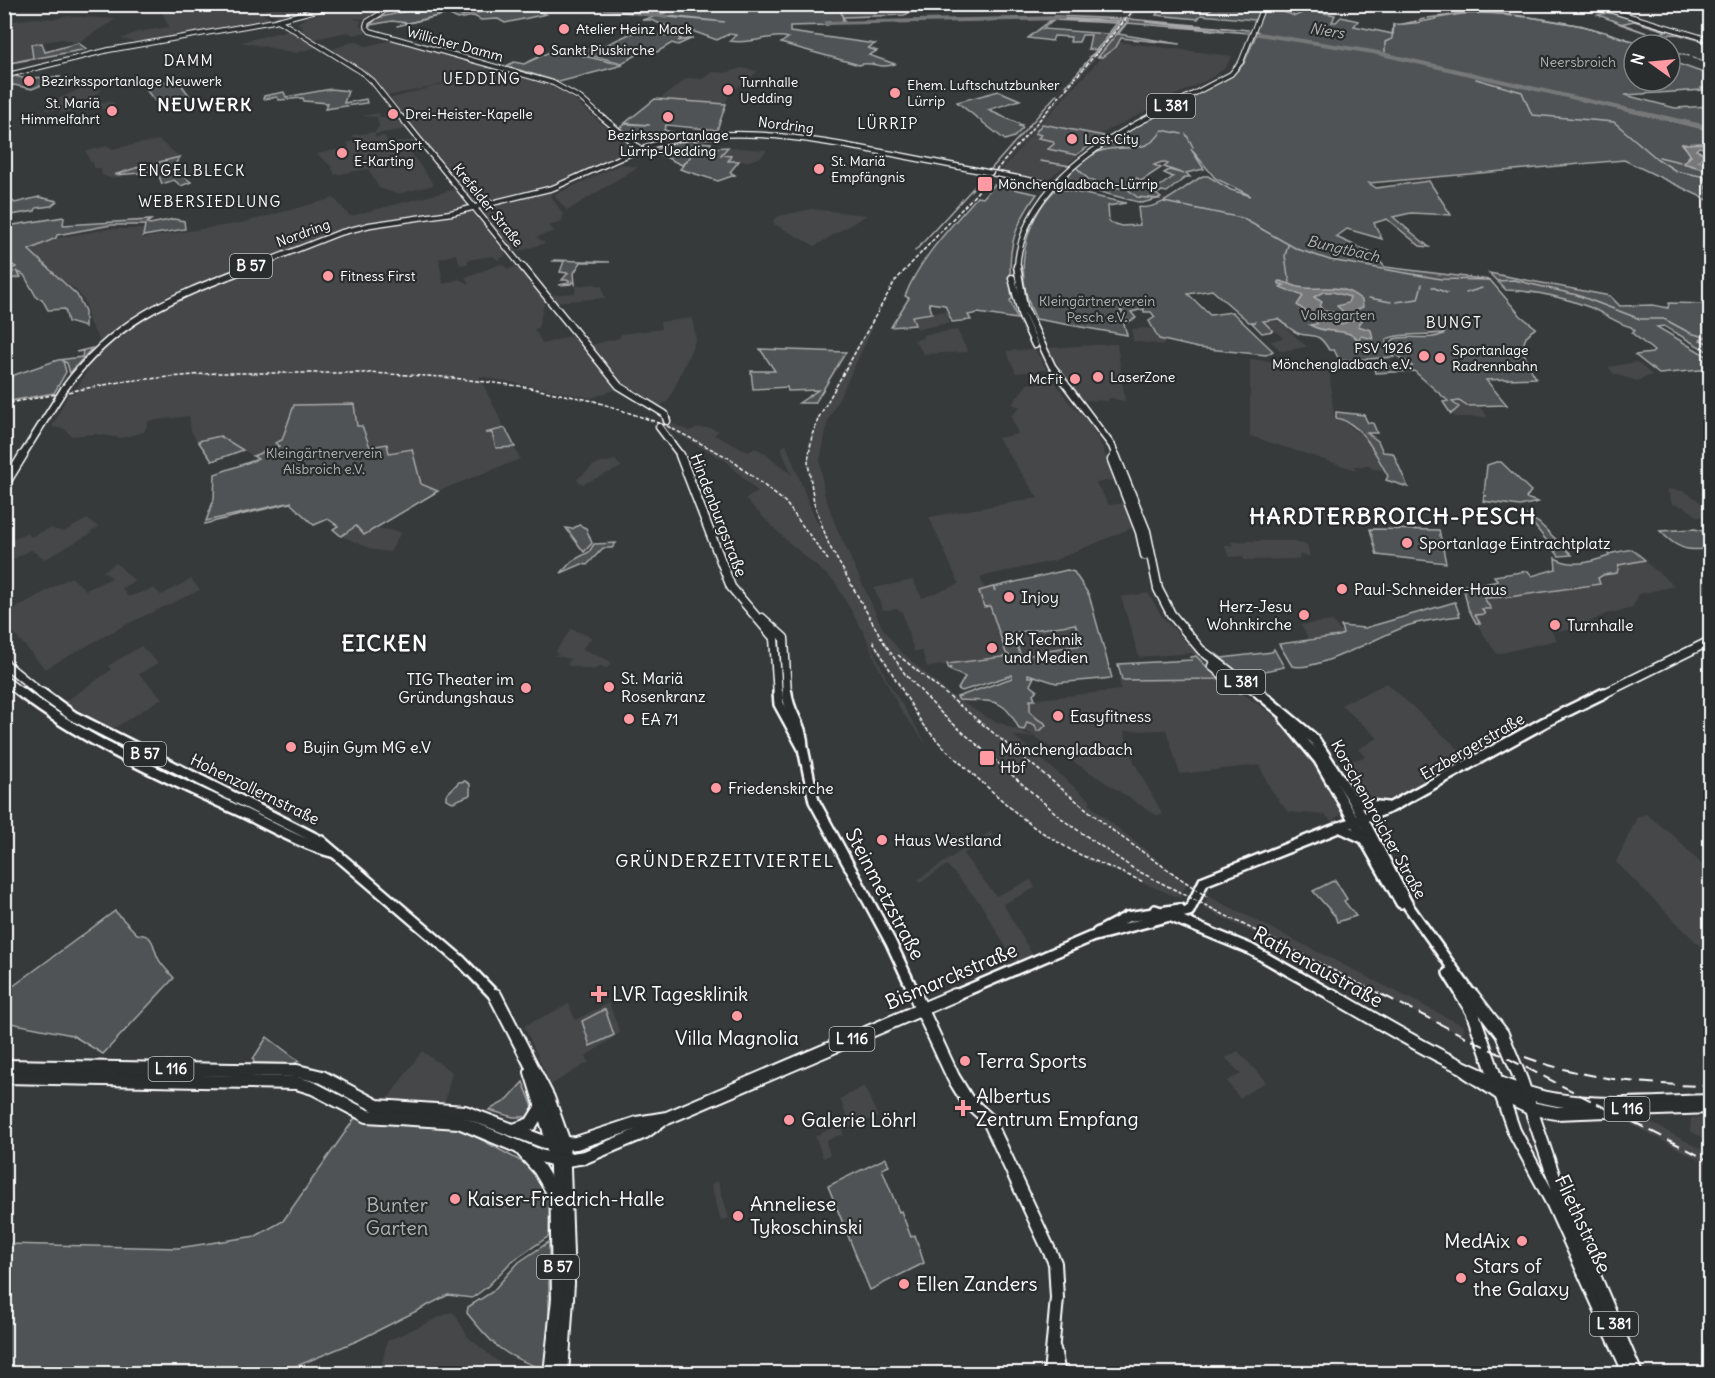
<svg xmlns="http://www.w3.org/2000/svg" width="1715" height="1378" font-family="Delius,sans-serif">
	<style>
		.built { fill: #444748 }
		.green { fill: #505354; stroke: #a8a9aa; stroke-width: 1.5; fill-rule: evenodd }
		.water { fill: #767879; stroke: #adaeaf; stroke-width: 1.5; fill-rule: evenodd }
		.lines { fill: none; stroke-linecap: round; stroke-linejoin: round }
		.stream { stroke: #adaeaf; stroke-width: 1.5 }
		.river-far1 { stroke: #767879; stroke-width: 4 }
		.river { stroke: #767879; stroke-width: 4.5 }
		.major-far5-casing { stroke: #fff; stroke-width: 6 }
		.major-far4-casing { stroke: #fff; stroke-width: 7 }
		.major-far3-casing { stroke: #fff; stroke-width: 9 }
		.major-far2-casing { stroke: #fff; stroke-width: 11 }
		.major-far1-casing { stroke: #fff; stroke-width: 14 }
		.major-casing { stroke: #fff; stroke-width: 16 }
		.major-far5 { stroke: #2a2d2e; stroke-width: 4 }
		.major-far4 { stroke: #2a2d2e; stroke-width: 4.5 }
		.major-far3 { stroke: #2a2d2e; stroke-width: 6 }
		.major-far2 { stroke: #2a2d2e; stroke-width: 8 }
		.major-far1 { stroke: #2a2d2e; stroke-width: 9 }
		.major { stroke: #2a2d2e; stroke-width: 12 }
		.rail-far1 { stroke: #fff; stroke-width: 1.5; stroke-dasharray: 4 2; stroke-linecap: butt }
		.rail { stroke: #fff; stroke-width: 2; stroke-dasharray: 13 7; stroke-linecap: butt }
		.major-bridge-casing { stroke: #fff; stroke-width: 9; stroke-linecap: butt }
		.major-bridge { stroke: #2a2d2e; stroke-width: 6 }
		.poi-dot { fill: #ff9aa2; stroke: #2a2d2e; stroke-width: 2 }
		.labels { text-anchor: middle; stroke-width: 4.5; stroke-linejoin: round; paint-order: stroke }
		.far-poi-label { font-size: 14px; fill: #fff; stroke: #2a2d2e; text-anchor: start }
		.far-street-label { font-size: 14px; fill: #fff; stroke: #2a2d2e }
		.far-park-label { font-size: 14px; fill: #b0b2b2; stroke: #2a2d2e }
		.far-water-label { font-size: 15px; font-style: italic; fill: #b4b5b5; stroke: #2a2d2e }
		.far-neighbourhood-label { font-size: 15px; letter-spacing: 1.5px; fill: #fff; stroke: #2a2d2e }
		.shield { fill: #2a2d2e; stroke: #bfc0c0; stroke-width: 1.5 }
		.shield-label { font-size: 15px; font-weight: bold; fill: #fff }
		.street-label { font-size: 16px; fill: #fff; stroke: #2a2d2e }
		.poi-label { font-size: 16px; fill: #fff; stroke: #2a2d2e; text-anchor: start }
		.far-district-label { font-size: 18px; font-weight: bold; letter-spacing: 1.5px; fill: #fff; stroke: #2a2d2e }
		.neighbourhood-label { font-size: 18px; letter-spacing: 1.5px; fill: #fff; stroke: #2a2d2e }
		.near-street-label { font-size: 20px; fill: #fff; stroke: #2a2d2e }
		.near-poi-label { font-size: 20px; fill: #fff; stroke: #2a2d2e; text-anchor: start }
		.near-park-label { font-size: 20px; fill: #b0b2b2; stroke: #2a2d2e }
		.district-label { font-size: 22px; font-weight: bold; letter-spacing: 1.5px; fill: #fff; stroke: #2a2d2e }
	</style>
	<rect width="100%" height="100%" fill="#373a3b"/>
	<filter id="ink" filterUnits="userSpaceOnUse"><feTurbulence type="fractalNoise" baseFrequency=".0167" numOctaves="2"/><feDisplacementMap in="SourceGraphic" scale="12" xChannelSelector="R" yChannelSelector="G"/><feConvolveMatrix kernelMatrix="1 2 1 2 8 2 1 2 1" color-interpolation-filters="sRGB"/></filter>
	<g filter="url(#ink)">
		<g class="built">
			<polygon points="383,4 382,10 365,19 353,18 362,21 359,25 367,32 353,35 348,32 315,39 300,30 304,28 297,23 307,17 350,5"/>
			<polygon points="165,5 248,5 272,19 182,36 172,31 178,35 136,42 121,39 137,32 169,27 163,14"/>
			<polygon points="256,5 333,5 281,18"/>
			<polygon points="1103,5 1125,5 1133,9 1142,5 1001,168 995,171 1132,11 1101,10 1098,7"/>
			<polygon points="64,16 116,19 78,43 62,39 32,44 33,58 5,62 4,22 36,18 57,19"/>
			<polygon points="288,30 318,47 296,53 241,42"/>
			<polygon points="392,40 432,51 493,68 431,87 386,96 365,71 330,50 355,41 366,46"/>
			<polygon points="1119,42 1232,56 1226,67 1211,78 1162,102 1156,102 1152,108 1101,134 1104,136 1048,179 1000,172 1040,124 1107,51"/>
			<polygon points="741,68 758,71 730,94 725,104 660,99 687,78 702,79 712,72 726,73"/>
			<polygon points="498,69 549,85 570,96 633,151 554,186 480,204 475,203 389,99"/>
			<polygon points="82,88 103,90 91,98 103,98 98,102 116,102 107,109 77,108 71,112 58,113 62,110 44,110 60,98"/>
			<polygon points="379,113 380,117 396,116 407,129 375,134 375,137 384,136 389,143 415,140 418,143 404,148 410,151 434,185 397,194 379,188 368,169 335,175 331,166 317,154 349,147 347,143 357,140 352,135 375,132 379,126 377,117 362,116"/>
			<polygon points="159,140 179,156 150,170 119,177 110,178 102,175 100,168 94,168 93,162 90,162 86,151 108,146 111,149"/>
			<polygon points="728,147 767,150 761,157 749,161 728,161 731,156 721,155"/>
			<polygon points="621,164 638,167 567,211 554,195"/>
			<polygon points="456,189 467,205 465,207 480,219 506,255 498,260 493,256 468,260 468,264 460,265 456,254 439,259 443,284 459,279 469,284 465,277 501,264 508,269 519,266 545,301 538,328 534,329 543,344 573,335 583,347 619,338 621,334 661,329 660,322 692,318 696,339 669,400 660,406 630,391 626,386 591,398 479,376 520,459 438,491 421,484 388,453 370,447 362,426 357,427 354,404 336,406 282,440 279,446 253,456 220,436 197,441 191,431 189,416 149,421 144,432 122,438 96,434 71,436 65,429 52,427 68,394 74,393 87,371 100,342 89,322 85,302 78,292 28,251 51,239 109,229 145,229 143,238 241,223 334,198 350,216"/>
			<polygon points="553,190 555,191 550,195 563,214 562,222 549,226 555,231 536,237 545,243 524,250 514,251 481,210"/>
			<polygon points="811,209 867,215 815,246 774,224 773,220 779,216"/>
			<polygon points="593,284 602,286 605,298 556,302 551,295 575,293 576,286"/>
			<polygon points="946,311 950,323 917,329 911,316"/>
			<polygon points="1274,320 1281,323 1307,347 1281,351 1270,341 1283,338 1281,336 1275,331 1262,333 1252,323"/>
			<polygon points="867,327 873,328 828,421 820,461 824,493 835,524 882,627 898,649 949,694 988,718 1034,737 1014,736 1091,801 1089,804 1105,818 1187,883 1180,898 1084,859 1024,821 951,756 923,727 869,639 888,682 928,746 901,711 878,666 865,635 835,582 786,540 745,499 758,492 726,461 665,427 670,423 690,431 695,428 711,428 719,431 714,435 748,452 756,448 765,453 792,475 783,454 782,447 786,444 811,509 826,539 812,498 808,467 809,442 824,407"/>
			<polygon points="1145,328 1152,329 1158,339 1165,341 1164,345 1133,341 1132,329"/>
			<polygon points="957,330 968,352 924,354 914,340 923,338 922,335"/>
			<polygon points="1110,344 1117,344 1125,402 1112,398 1108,398 1109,401 1080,400 1047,348"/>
			<polygon points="1035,349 1047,370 1016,373 1006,351"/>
			<polygon points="1250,359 1329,367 1334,418 1342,420 1368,440 1383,470 1372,469 1370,466 1354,466 1356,470 1250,436"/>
			<polygon points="1637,362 1652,375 1637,381 1614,374 1608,367"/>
			<polygon points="1055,382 1068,401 1088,421 1103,448 1114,480 1096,483 1109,505 1124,503 1134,527 1053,561 980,577 1002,634 993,636 1075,624 1084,645 1010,655 1009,658 927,667 922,651 914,651 902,612 897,609 883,610 874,588 913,580 922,598 959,584 929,517 1038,498 998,438 1018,434 1011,416 1020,407 1012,404 1027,384"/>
			<polygon points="1470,389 1484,406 1480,407 1488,417 1455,417 1453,414 1459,407 1451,402 1458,401"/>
			<polygon points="615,460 622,467 583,484 576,480 594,465"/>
			<polygon points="1667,489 1684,491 1698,500 1710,515 1698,517 1685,507 1672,504"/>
			<polygon points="87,519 99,527 90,532 92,533 45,559 31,550 8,562 5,560 4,548 9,545 6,543 27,532 31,537 50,528 63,532"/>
			<polygon points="356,526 364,535 376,528 401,532 390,552 374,550 341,536"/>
			<polygon points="1248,541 1295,541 1297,543 1307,544 1310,556 1299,555 1300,559 1245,560 1242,556 1230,557 1224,546 1233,545 1231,542"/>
			<polygon points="1643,560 1675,586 1639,594 1632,608 1606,614 1575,629 1574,633 1569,630 1551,631 1557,640 1497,654 1476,623 1480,622 1475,615 1485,614 1482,609 1490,609 1484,598 1509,597 1599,584 1598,579 1603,575 1617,573 1621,565"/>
			<polygon points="116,563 135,581 122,588 128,597 154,588 161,595 191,579 200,590 123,626 45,669 5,623 5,614 71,577 86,590 112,578 103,571"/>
			<polygon points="1148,593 1163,618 1221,678 1283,722 1326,773 1341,814 1332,821 1325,815 1288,812 1271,790 1259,765 1180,774 1166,730 1124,731 1134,762 1163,815 1156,815 1024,730 1029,700 1121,690 1119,680 1219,680 1192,653 1139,657 1121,597"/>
			<polygon points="1333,621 1343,635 1310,641 1301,625"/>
			<polygon points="571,629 592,637 582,649 612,662 607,668 600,666 593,670 567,665 570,659 553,655 559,654 555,652"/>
			<polygon points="141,646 158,663 139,674 162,698 110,731 63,703 111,670 108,666"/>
			<polygon points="1387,683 1469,759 1393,798 1375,800 1370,799 1342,763 1365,757 1358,749 1378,738 1341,705"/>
			<polygon points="1646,814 1673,835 1710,873 1710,956 1616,862 1637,817"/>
			<polygon points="990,832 993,835 963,854 996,896 1031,880 1035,888 1003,904 1032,954 1015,962 980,903 947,865 920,883 917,880"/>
			<polygon points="1208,896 1464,1026 1463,1036 1203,908"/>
			<polygon points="609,1003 620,1033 586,1056 589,1062 551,1085 524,1026 569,1004 575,1020"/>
			<polygon points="422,1051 452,1072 445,1102 386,1101"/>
			<polygon points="1238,1051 1266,1082 1239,1098 1227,1081 1241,1074 1226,1058"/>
			<polygon points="864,1086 878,1117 842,1130 844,1136 840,1135 826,1141 830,1155 823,1158 815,1136 848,1121 840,1099"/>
			<polygon points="1629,1111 1710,1154 1710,1165 1628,1123"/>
			<polygon points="1710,1117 1710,1142 1690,1131 1691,1118"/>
			<polygon points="718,1181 729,1218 721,1221 711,1184"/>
			<polygon points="451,1312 455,1314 468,1337 502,1365 501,1373 380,1373 387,1341"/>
		</g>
		<g class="green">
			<polygon points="1142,4 1170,9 1210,10 1216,5 1261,7 1255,20 1201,15 1198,19 1156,15 1159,10 1139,8"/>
			<polygon points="511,5 520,5 546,14 505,23 498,19 481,20 474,16 458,19 448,14 408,23 392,21 370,25 377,18 429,6 445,13 464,11 456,13 462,16"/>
			<path d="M688,5h242l-26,10 -60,2v4l-17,4 -37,1v6l85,12 -7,4 9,3 -8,4 26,9c-16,6 -23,-4 -36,1 -27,-8 -55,-15 -78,-22l7,-5c-16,-5 -35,7 -58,3l6,-6 -7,-1 -12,6 -22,-8 -34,-4 5,-2 -15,-6h-9l14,-4 69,6 -67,-7z"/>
			<path d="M1264,5l31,11 14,-6 26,5 -3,7h4l5,-5 17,4 -4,5 39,8 1,-10c22,2 46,-8 69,-10 44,-4 137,11 177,31h-6v36h36v-20l31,11 9,-1v16l-9,1 2,2 -78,5 50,13 35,-2v22l-315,-71 315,73v13l-28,1 9,10 -8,9 27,8v9l-7,-1 7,22 -86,-41 -255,23 7,5 53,-7 22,34 -40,-2 -18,4 36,30 -9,-1 -33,-27 -13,4 8,16 -35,-10 -11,8 36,16 13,14 105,13 31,36 15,12c-22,12 -10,34 0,50l-50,2 21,25 -40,1 -8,-5 -7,1 7,5 -8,7 -8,-12 5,-1 -34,-30 -39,2 -1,-5 7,-2h31l-15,-11 -7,-11 4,-5c17,-5 36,3 51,-6 -13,2 -53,0 -59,7v7l8,10 -54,4 -6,-11h-5c-10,-17 -13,-13 -29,-16 -7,-2 -16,-11 -22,-15l-15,2 10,10 -11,2 -10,-10 4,-1h-7l-37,-32 -24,4 22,21 22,-3 41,39 -7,4 -68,-7 -39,-9 -10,-18 6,-4 -4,-5h-7v-3l-13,3 5,6 -8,4 -9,-17 8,30 -91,-16c-23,-44 -14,-97 21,-131l69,15 -18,3 1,16 12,4 19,-1 -2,-18c23,4 46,-21 65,-31h5l23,14 20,6 -36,-18 -24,-29 13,20 -18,4 4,4h-4l-19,15 -5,-1 -6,3 5,4 -19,5 -80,-21c37,-47 119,-78 171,-107l11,-12 12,-28 2,-3 -3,-1zM1162,162l6,2 -4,3 20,7 -15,-4 -5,3 9,4 -16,11 -29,-3 9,-7 4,3 20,-13 -7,-3z"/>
			<path d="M1558,5h30l86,27 36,8v3l-33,-9 -19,1 8,-4 -32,-10 -14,3 35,12 -57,-21 8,-2c-17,-5 -35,0 -48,-8z"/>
			<path d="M1055,16l70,3 -31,37h-4l8,-6 -10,-1 3,-14h-9l-3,7h-9l1,-5 -17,-1 -2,5 -24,-3 24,-19 71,2 -70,-3zM1053,20l64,3 -9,11 -65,-5z"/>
			<polygon points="1129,19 1249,30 1145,22 1249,33 1127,23 1118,34 1180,44 1121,38 1116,47 1102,57 1098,57"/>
			<polygon points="636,31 682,38 678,41 693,38 678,45 672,43 657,52 644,51 622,63 586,54 584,56 623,65 559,82 506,66 514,62 524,64 554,50 571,53 582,48 595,50"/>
			<polygon points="42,43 45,52 78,43 87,49 5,64 33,58 31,44"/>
			<polygon points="12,75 22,78 61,77 32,89 14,85 5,88 5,77"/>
			<polygon points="177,79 189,95 155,101 143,86"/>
			<polygon points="331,89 348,91 344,103 366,99 367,103 325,109 328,103 304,101 303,98 279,100 277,97 263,99 264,96 284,92 286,97"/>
			<polygon points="999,91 1020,100 988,110 1022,125 1019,126 1023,128 1014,137 1005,140 957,102"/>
			<path d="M655,99l71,5 -9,26 -51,-5 -2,5 11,3 -2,4c-23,6 -36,5 -55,-9l8,-4 24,1 -25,-2z"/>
			<polygon points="1042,124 1104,136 1076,155 1048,149 1054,144 1053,141 1038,138 1041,135 1035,133"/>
			<polygon points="693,138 696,142 711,143 710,148 728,147 721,155 731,156 728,161 739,161 730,172 735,175 718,181 680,169 691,156 682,165 655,152 662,145"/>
			<polygon points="180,157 176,163 182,170 178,172 191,182 181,186 174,180 162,184 159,176 154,172 114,175 139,167 159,165 159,162"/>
			<path d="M994,185l43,9c-27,37 -30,60 -25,105l-2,1 7,19 -39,-6 -10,2 3,5 -19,2 -7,-17 -16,-2 3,10 -20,3 3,9 -24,2 18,-29 -4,-2c15,-38 45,-68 72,-99l6,1z"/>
			<polygon points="39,197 57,201 51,206 36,208 35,211 11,215 7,226 64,217 63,225 151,220 147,223 150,224 174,219 184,221 185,229 143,236 145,225 111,225 57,235 56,238 29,250 77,295 85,311 85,327 68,322 65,309 48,310 42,299 37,298 24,275 16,271 21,277 5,280 5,270 14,272 9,270 16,267 5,260 5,200 10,199 15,203"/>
			<polygon points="553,261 554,260 610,262 581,262 574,273 575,284 572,281 571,284 559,285 569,283 569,280 562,280 568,273 560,272 564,261"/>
			<path d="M1489,273l121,23 10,10 33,-1 15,3 1,-5 41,1v49l-46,-27 -7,1 53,31v11l-51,5 -24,-19 17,-2 2,-2 -22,-18 3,-2 -4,-4c-15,-4 -27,-14 -42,-20 -26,-10 -55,-16 -83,-17z"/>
			<polygon points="92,348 70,373 67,363 63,361 66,372 54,393 5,402 5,378 58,360 82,357 83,351 76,352"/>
			<polygon points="760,349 846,352 815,403 799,403 818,390 788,391 787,387 753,389 751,371 775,371"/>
			<polygon points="354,404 357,426 362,426 370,447 387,444 389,453 412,449 421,484 438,491 364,535 356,526 341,536 333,529 338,526 328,519 314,525 290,503 204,524 292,502 206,521 214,499 215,474 258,459 253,456 279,446 275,443 282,440 294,405"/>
			<path d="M1336,412l28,3 4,8h5l4,10h-10l11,8 5,11 10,1 15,34 -22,-7 2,-4c-12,-21 -26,-54 -52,-58z"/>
			<polygon points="505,428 515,447 496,448 492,433 485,433"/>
			<polygon points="220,436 243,450 212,461 198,441"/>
			<polygon points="1496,462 1501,462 1531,491 1526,498 1538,502 1520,506 1483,501 1484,496 1487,496 1484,495 1487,465"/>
			<polygon points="1526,515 1539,523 1572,555 1559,556"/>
			<path d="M1710,515v33c-21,4 -32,2 -50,-17l35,-2 14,4 -5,-17z"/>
			<polygon points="579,525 586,528 592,543 584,552 566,528 572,529"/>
			<polygon points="1370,529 1439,530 1446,563 1377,555"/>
			<polygon points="616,543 612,548 603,548 587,565 582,564 561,573 572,561 589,552 594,544"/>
			<path d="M1632,549l13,11 -26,5 -2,8 -14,2 -5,3 2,6 -91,13 -25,1 7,11h-9l3,5 -10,1 5,8h-4l-8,-15 -5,-23 12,1 23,-5 -4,-5 34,-5 4,5 24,-7 -1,-11c17,10 36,4 54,-2l-1,-2z"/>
			<path d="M1067,570l7,2 15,23 23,83 -56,5 -28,-9v3h6l-4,8 7,5 -4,4 2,6h-5v12l9,8 5,2 2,3 -5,5 -4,1 -2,-6 -8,-3 -3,8 -5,-1c-15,-33 -27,-27 -60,-29l-2,-3 55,-19v-3l-50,16 -4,-2 7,-12 -15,-7 1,-3 -2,2 -2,-5 63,-8 -4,-3 -16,-47 -6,1 -5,-16 14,-4 2,4 -1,-4zM1075,624l9,21 -36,5 -2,3 -25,3 -9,-23z"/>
			<path d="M1455,602l5,14c-17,2 -34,4 -50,9 -26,8 -94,48 -118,41l-13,-22 60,-8 4,-2 -2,-8 24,2z"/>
			<polygon points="1274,649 1284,667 1245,675 1244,677 1215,653 1222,658 1272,652"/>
			<polygon points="1196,656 1219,679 1122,680 1118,664 1192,660 1191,657"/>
			<polygon points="465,781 470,784 470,795 453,802 446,799 446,795 459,782"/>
			<polygon points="1335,880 1347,899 1344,901 1356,916 1337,922 1335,916 1313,891"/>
			<path d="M115,911l22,23c18,1 15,11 21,24 3,7 11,14 16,20l-71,76 -31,-19 -67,-13 -1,-25 8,-10z"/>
			<polygon points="605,1009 614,1035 590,1046 582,1021"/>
			<polygon points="267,1037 299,1061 293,1064 254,1063 253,1059"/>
			<polygon points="523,1082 533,1107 527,1117 513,1117 489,1110 506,1101"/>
			<polygon points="355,1118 378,1123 431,1123 462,1129 526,1164 537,1173 550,1202 549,1236 511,1262 487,1287 472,1298 448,1295 359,1340 287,1370 285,1373 5,1374 5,1244 178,1248 256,1236 283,1221"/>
			<polygon points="886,1158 889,1166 882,1169 899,1212 901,1211 911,1237 915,1235 924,1263 870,1290 828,1186"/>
			<path d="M549,1242v76l-5,51c-42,-13 -52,-25 -77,-56l1,-6 24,-15 27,-30z"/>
		</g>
		<g class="water">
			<polygon points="1710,143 1710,150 1699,147 1696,150 1710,156 1704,155 1699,161 1710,165 1710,171 1683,163 1691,156 1683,144"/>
			<path d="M1279,281c7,1 13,4 19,6 25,5 40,-7 64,13l1,7 -7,3 7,9 -5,7 13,4 2,9 -12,-3 -2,4c-15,-14 -30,-4 -49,-15l7,-1 -2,-6 -18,-13 6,-9 -23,-9 4,-2 -5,-1zM1323,292h10l17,5 -2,6 -11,3 16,14 -12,4 -7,-3 -2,-9 -9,-1 -3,-5 2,-4 -8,-5z"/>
		</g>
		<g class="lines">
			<g class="stream">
				<polyline points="435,8 450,4"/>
				<polyline points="841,11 843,20"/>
				<polyline points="1467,13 1481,13"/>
				<polyline points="1483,13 1487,13"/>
				<polyline points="1489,13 1504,14"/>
				<polyline points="661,14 687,4"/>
				<polyline points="1453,14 1465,13"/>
				<polyline points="656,15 659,14"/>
				<polyline points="1505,15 1512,16"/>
				<polyline points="1445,16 1452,15"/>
				<polyline points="1517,16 1526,17"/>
				<polyline points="1529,17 1534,18"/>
				<polyline points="1428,18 1444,16"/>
				<polyline points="1536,18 1540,19"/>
				<polyline points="1542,19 1545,20"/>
				<polyline points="1419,20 1425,19"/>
				<polyline points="1547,20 1578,25"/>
				<polyline points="1413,22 1416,21"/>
				<polyline points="1403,24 1412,22"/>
				<polyline points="1580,25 1590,28"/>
				<polyline points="397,26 445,14 433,9"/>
				<polyline points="1591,28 1601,32"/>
				<polyline points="1607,33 1615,36"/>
				<polyline points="1618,37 1634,41"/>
				<polyline points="1392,38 1393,24"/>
				<polyline points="1635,42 1646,45"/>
				<polyline points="1097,49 1119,24 1117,21"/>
				<polyline points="1385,52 1385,42 1392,39"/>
				<polyline points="1670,52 1677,53"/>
				<polyline points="1678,54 1681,54"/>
				<polyline points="1683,54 1689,56"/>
				<polyline points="1693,58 1696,59"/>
				<polyline points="1698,60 1701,61"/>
				<polyline points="1706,63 1710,65"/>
				<polyline points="1476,79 1522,92 1532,115 1614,122 1655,157"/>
				<polyline points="1066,86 1096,51"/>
				<polyline points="1186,134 1193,147"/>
				<path d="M1092,155c24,-15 55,4 70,-25l20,4"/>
				<polyline points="1659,157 1680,162"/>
				<polyline points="1656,158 1676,171 1710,178"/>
				<polyline points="1040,161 1071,166"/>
				<polyline points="1076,167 1088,179 1108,187 1126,188 1137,197 1160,199"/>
				<polyline points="991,169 1057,94"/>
				<polyline points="1164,202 1242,218 1297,249 1330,260 1441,279 1490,280"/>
				<polyline points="1288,245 1285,256 1288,276"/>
				<polyline points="915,251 987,173"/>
				<polyline points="1289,277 1290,282"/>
				<polyline points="1498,281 1514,280 1577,295 1640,319 1664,319 1690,333 1705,337 1700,340 1710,344"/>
				<polyline points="1432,287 1447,293"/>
				<polyline points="1466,293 1482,288"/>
				<polyline points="1369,298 1391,302"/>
				<polyline points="1396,302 1418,299 1422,284"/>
			</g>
			<g class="river-far1">
				<polyline points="572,4 667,17"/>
				<polyline points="826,23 1063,18"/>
				<polyline points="1246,32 1373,52 1668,119"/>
			</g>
			<polyline class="river" points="1661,117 1710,128"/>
			<defs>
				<g id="major-far5">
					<polyline points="389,4 386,10 367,22 366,26 370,31 553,83 580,98 604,119"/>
					<polyline points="1589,4 1710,40"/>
					<polyline points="278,20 360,71 372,81 402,119"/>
					<polyline points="4,76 109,50 274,21 340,4"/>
					<polyline points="1146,119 1231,74 1241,62 1264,4"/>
				</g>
				<g id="major-far4">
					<polyline points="401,117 523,268"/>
					<polyline points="602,117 639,148"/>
					<path d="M646,147c82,-26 169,-7 252,8 52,10 104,20 156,30"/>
					<polyline points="250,268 339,233 370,225 451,213 553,188 638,150"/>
					<path d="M1017,268c4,-74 73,-120 132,-151"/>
				</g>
				<g id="major-far3">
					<polyline points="522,266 619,386 665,414 667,421"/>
					<polyline points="1017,266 1024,307 1052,366 1112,446 1116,456"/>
					<polyline points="1012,278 1022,317 1035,345"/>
					<path d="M64,389c52,-72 110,-92 190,-123"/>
					<polyline points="659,427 681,456"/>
					<polyline points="22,456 59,397"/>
				</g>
				<g id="major-far2">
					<polyline points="680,455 731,587 774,638 778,695"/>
					<polyline points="1115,455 1146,531 1158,589 1171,614 1201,650 1261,695"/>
					<polyline points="1112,460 1140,532 1145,555"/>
					<polyline points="4,486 23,455"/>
					<polyline points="762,618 784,638 787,695"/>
					<polyline points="4,663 43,695"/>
					<polyline points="1212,666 1240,688"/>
					<polyline points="4,680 24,695"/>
					<polyline points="1601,695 1710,641"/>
				</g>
				<g id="major-far1">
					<path d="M22,693c64,49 140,82 213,116 33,15 65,35 100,44"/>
					<polyline points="41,693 73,716 321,841 460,960 496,997"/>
					<polyline points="778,693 779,704 803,748 814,801 891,943 916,997"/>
					<path d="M787,693c1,20 16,31 16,55"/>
					<polyline points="1259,693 1314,739 1352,798 1409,907 1473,997"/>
					<polyline points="1285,719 1319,760 1401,903"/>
					<polyline points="1353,799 1368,805 1387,807"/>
					<polyline points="1339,827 1365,839"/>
					<polyline points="1155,910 1250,949 1335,997"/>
					<polyline points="1097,933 1127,917 1180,909"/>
					<polyline points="1448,973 1463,997"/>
					<polyline points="951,997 1091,937 1189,911 1204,881 1391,807 1545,722 1604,693"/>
				</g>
				<g id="major">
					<polyline points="495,995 548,1098 563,1140 568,1283 562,1374"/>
					<polyline points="915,995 953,1077 967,1100 988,1119 1055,1263 1057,1298 1050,1374"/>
					<path d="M1332,995c62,35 124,75 192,97 58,19 126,10 186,9"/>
					<polyline points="1462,995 1472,1011 1514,1131 1553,1204 1630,1374"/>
					<polyline points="1472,995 1502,1034 1521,1080 1561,1198 1636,1374"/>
					<polyline points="4,1066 297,1071 322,1077 377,1106 465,1112 552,1145 576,1143 637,1123 667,1118 955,995"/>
					<polyline points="531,1072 549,1130 556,1166 558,1299 550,1374"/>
					<polyline points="1467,1072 1499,1093 1530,1108 1556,1113 1710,1107"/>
					<polyline points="4,1077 297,1083 313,1088 367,1116 459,1122 540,1156 560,1161 585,1157 645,1132 660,1121"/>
					<polyline points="514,1130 531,1124 541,1108"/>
					<polyline points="521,1149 539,1169 554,1194"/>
					<polyline points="1054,1349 1059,1374"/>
				</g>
			</defs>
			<use href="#major-far5" class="major-far5-casing"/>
			<use href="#major-far4" class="major-far4-casing"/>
			<use href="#major-far3" class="major-far3-casing"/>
			<use href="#major-far2" class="major-far2-casing"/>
			<use href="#major-far1" class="major-far1-casing"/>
			<use href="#major" class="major-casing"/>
			<use href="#major-far5" class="major-far5"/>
			<use href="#major-far4" class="major-far4"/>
			<use href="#major-far3" class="major-far3"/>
			<use href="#major-far2" class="major-far2"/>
			<use href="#major-far1" class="major-far1"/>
			<use href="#major" class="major"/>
			<g class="rail-far1">
				<polyline points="1139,4 973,197 895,281 819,417 812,435 808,462 814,503 829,545 883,641 905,674 943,715 1066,822 1134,869 1386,997"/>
				<polyline points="4,404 125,381 216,373 370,373 444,377 520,386 594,401 665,425 729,458 785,502 828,560"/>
				<polyline points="873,641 923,725 945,749 1014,811 1035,828 1074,852 1144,882"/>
				<polyline points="898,655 1117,834 1207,897"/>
			</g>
			<g class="rail">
				<polyline points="1383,995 1710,1161"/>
				<path d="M1525,1057c60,22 121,28 185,29"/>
			</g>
			<defs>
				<polyline id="major-bridge" points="59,397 64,389"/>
			</defs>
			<use href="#major-bridge" class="major-bridge-casing"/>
			<use href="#major-bridge" class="major-bridge"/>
		</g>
	</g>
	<g class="poi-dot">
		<circle cx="564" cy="29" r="6"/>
		<circle cx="539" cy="50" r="6"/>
		<circle cx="29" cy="81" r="6"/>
		<circle cx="728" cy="90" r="6"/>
		<circle cx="895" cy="93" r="6"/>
		<circle cx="112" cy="111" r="6"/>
		<circle cx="393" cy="114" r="6"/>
		<circle cx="668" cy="117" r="6"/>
		<circle cx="1072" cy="139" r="6"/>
		<circle cx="342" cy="153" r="6"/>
		<circle cx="819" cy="169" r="6"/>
		<rect x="977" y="176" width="16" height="16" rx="3"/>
		<circle cx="328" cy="276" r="6"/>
		<circle cx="1424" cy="356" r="6"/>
		<circle cx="1440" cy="358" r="6"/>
		<circle cx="1098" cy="377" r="6"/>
		<circle cx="1075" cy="379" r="6"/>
		<circle cx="1407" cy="543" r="6"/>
		<circle cx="1342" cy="589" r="6"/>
		<circle cx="1009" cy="597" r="6"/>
		<circle cx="1304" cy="615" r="6"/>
		<circle cx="1555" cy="625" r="6"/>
		<circle cx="992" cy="648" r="6"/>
		<circle cx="609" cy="687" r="6"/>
		<circle cx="526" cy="688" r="6"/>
		<circle cx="1058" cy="716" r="6"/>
		<circle cx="629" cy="719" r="6"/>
		<circle cx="291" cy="747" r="6"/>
		<rect x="979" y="750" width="16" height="16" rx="3"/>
		<circle cx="716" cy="788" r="6"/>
		<circle cx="882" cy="840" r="6"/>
		<path d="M596 985h6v6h6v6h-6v6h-6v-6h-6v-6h6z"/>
		<circle cx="737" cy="1016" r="6"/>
		<circle cx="965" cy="1061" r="6"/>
		<path d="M960 1099h6v6h6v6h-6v6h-6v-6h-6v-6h6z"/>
		<circle cx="789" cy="1120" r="6"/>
		<circle cx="455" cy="1199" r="6"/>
		<circle cx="738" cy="1216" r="6"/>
		<circle cx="1522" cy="1241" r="6"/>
		<circle cx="1461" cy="1278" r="6"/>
		<circle cx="904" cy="1284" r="6"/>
	</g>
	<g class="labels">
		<g class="far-poi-label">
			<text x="576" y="34">Atelier Heinz Mack</text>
			<text x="551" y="55">Sankt Piuskirche</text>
			<text x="41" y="86">Bezirkssportanlage Neuwerk</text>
			<text x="740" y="87">Turnhalle<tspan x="740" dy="16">Uedding</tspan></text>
			<text x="907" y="90">Ehem. Luftschutzbunker<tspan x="907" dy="16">Lürrip</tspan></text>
			<text x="100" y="108" text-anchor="end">St. Mariä<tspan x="100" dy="16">Himmelfahrt</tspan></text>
			<text x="405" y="119">Drei-Heister-Kapelle</text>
			<text x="668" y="140" text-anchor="middle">Bezirkssportanlage<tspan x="668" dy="16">Lürrip-Uedding</tspan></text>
			<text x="1084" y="144">Lost City</text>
			<text x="354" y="150">TeamSport<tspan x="354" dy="16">E-Karting</tspan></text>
			<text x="831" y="166">St. Mariä<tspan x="831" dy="16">Empfängnis</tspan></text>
			<text x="998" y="189">Mönchengladbach-Lürrip</text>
			<text x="340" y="281">Fitness First</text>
			<text x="1412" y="353" text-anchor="end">PSV 1926<tspan x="1412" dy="16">Mönchengladbach e.V.</tspan></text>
			<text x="1452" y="355">Sportanlage<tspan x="1452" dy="16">Radrennbahn</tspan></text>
			<text x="1110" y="382">LaserZone</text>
			<text x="1063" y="384" text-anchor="end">McFit</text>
		</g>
		<g class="far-street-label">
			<text transform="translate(455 44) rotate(15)" y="5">Willicher Damm</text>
			<text transform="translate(786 125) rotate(7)" y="5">Nordring</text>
			<text transform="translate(488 205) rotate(51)" y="5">Krefelder Straße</text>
			<text transform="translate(303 233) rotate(-20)" y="5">Nordring</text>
		</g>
		<g class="far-park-label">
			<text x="1578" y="67">Neersbroich</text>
			<text x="1097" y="306">Kleingärtnerverein<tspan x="1097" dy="16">Pesch e.V.</tspan></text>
			<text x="1338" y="320">Volksgarten</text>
			<text x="324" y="458">Kleingärtnerverein<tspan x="324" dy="16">Alsbroich e.V.</tspan></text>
		</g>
		<g class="far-water-label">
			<text transform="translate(1327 31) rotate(9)" y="5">Niers</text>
			<text transform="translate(1343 249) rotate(13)" y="5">Bungtbach</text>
		</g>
		<g class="far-neighbourhood-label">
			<text x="189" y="66">DAMM</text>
			<text x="482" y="84">UEDDING</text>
			<text x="888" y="129">LÜRRIP</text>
			<text x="192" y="176">ENGELBLECK</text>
			<text x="210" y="207">WEBERSIEDLUNG</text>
			<text x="1454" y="328">BUNGT</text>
		</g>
		<g class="shield">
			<rect x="1147" y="94" width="48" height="24" rx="4.5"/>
			<rect x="230" y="254" width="42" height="24" rx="4.5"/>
			<rect x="1217" y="670" width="48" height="24" rx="4.5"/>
			<rect x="124" y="742" width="42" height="24" rx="4.5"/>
			<rect x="829.5" y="1027" width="45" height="24" rx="4.5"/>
			<rect x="148.5" y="1057" width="45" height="24" rx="4.5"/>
			<rect x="1604.5" y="1097" width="45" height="24" rx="4.5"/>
			<rect x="537" y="1255" width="42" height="24" rx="4.5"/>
			<rect x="1590" y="1312" width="48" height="24" rx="4.5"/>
		</g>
		<g class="shield-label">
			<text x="1171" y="111">L 381</text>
			<text x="251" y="271">B 57</text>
			<text x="1241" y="687">L 381</text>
			<text x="145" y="759">B 57</text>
			<text x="852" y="1044">L 116</text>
			<text x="171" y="1074">L 116</text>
			<text x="1627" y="1114">L 116</text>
			<text x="558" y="1272">B 57</text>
			<text x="1614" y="1329">L 381</text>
		</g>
		<g class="street-label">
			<text transform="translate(719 515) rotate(69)" y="6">Hindenburgstraße</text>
			<text transform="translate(1472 746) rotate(-30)" y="6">Erzbergerstraße</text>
			<text transform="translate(255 789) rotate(26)" y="6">Hohenzollernstraße</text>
			<text transform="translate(1379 819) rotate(61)" y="6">Korschenbroicher Straße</text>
		</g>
		<g class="poi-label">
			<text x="1419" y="549">Sportanlage Eintrachtplatz</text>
			<text x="1354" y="595">Paul-Schneider-Haus</text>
			<text x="1021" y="603">Injoy</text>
			<text x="1292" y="612" text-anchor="end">Herz-Jesu<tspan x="1292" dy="18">Wohnkirche</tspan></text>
			<text x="1567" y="631">Turnhalle</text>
			<text x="1004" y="645">BK Technik<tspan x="1004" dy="18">und Medien</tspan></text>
			<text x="621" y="684">St. Mariä<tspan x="621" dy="18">Rosenkranz</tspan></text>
			<text x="514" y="685" text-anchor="end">TIG Theater im<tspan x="514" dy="18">Gründungshaus</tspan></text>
			<text x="1070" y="722">Easyfitness</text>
			<text x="641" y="725">EA 71</text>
			<text x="303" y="753">Bujin Gym MG e.V</text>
			<text x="1000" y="755">Mönchengladbach<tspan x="1000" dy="18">Hbf</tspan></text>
			<text x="728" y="794">Friedenskirche</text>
			<text x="894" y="846">Haus Westland</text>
		</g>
		<g class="far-district-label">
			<text x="205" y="111">NEUWERK</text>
		</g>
		<g class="neighbourhood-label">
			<text x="725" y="867">GRÜNDERZEITVIERTEL</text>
		</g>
		<g class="near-street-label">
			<text transform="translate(885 894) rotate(62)" y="7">Steinmetzstraße</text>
			<text transform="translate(1318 967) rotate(29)" y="7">Rathenaustraße</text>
			<text transform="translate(951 976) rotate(-23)" y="7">Bismarckstraße</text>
			<text transform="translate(1583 1224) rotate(65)" y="7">Fliethstraße</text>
		</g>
		<g class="near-poi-label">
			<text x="612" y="1001">LVR Tagesklinik</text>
			<text x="737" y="1045" text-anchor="middle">Villa Magnolia</text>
			<text x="977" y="1068">Terra Sports</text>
			<text x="976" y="1103">Albertus<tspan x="976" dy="23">Zentrum Empfang</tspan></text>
			<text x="801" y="1127">Galerie Löhrl</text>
			<text x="467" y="1206">Kaiser-Friedrich-Halle</text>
			<text x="750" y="1211">Anneliese<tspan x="750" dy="23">Tykoschinski</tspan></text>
			<text x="1510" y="1248" text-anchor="end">MedAix</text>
			<text x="1473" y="1273">Stars of<tspan x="1473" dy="23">the Galaxy</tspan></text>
			<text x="916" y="1291">Ellen Zanders</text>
		</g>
		<g class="near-park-label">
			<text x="397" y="1212">Bunter<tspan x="397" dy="23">Garten</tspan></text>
		</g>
		<g class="district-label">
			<text x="1393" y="524">HARDTERBROICH-PESCH</text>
			<text x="385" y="651">EICKEN</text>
		</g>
	</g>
	<rect width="1715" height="1378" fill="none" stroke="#2a2d2e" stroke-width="24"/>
	<rect x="12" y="12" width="1691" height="1354" fill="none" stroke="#fff" stroke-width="2" filter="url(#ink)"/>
	<g transform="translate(1652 63) rotate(285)"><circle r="28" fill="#2a2d2e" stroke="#7f8182" stroke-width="1.5"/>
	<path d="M0-4.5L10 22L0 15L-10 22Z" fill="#ff9aa2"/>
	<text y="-9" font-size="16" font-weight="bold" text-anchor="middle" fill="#ffffff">N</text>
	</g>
</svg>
